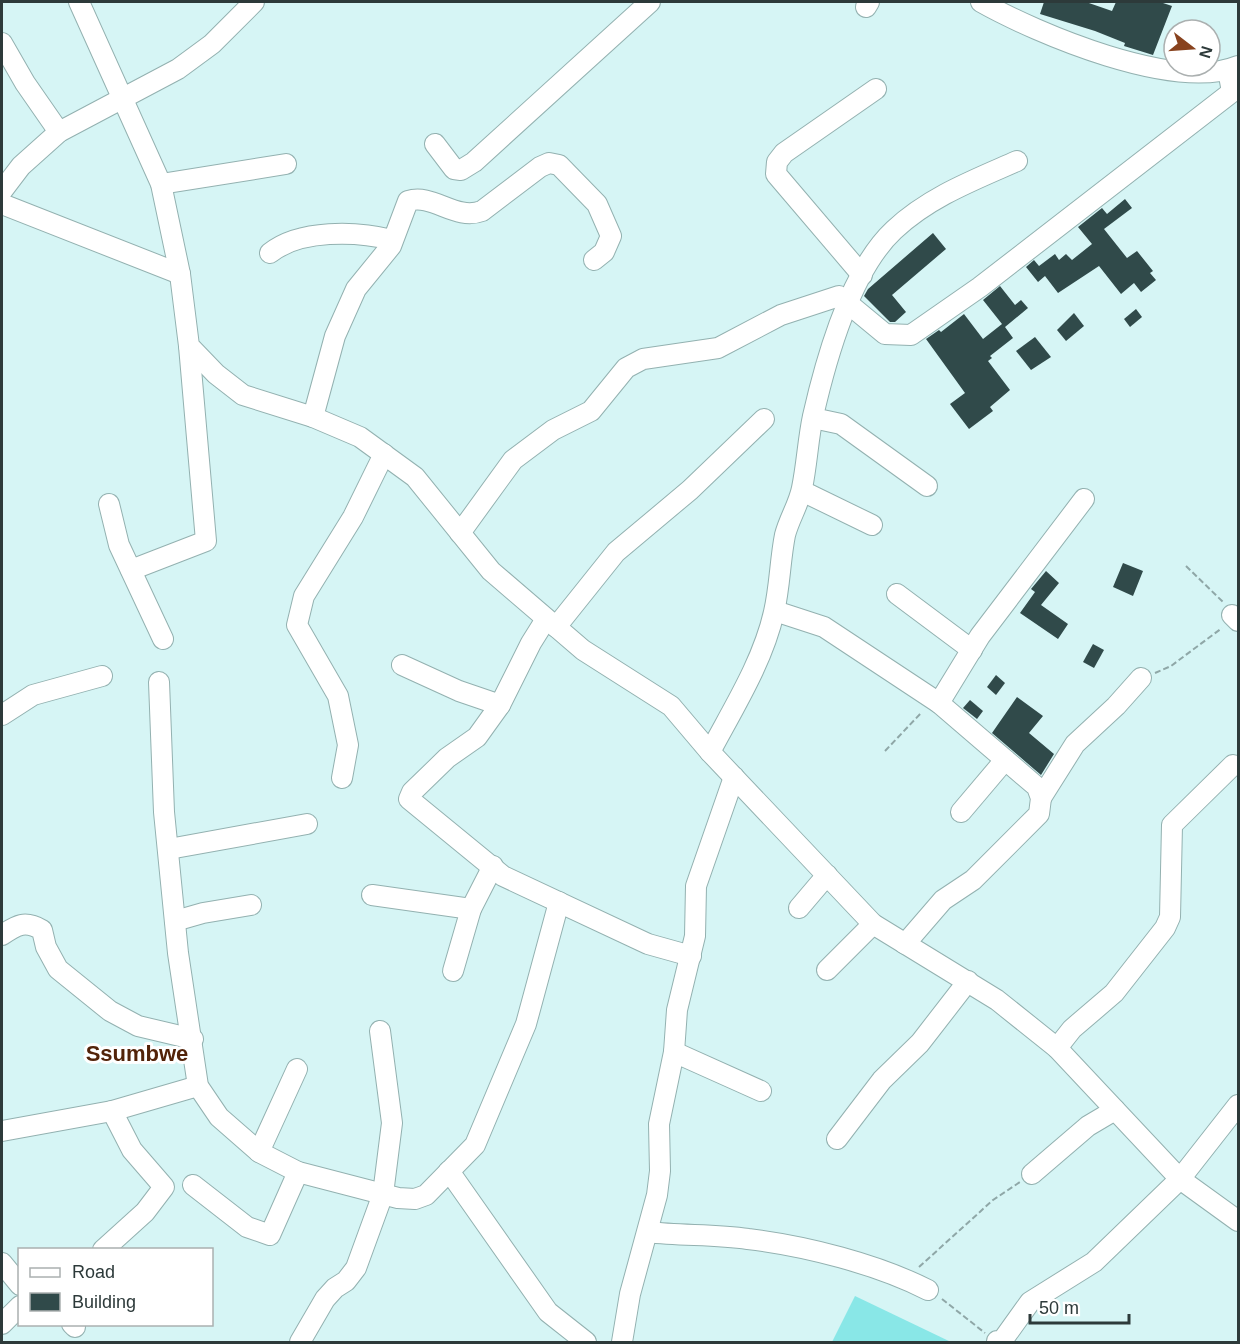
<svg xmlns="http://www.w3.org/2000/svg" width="1240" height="1344" font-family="Arial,sans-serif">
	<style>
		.green { fill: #89e7e7 }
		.building { fill: #304a4a }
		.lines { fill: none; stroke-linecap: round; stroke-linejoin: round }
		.minor-casing { stroke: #93b1b0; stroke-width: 22 }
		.path { stroke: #8fa7a7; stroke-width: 2; stroke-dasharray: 6 3; stroke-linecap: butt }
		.minor { stroke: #fff; stroke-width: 20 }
		.labels { text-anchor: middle; stroke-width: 6; stroke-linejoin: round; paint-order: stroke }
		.quarter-label { font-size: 22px; font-weight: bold; fill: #522309; stroke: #fff }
	</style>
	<rect width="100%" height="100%" fill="#d6f5f5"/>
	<polygon class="green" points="855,1296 951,1342 832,1342"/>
	<g class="building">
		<polygon points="1044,2 1086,2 1112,11 1116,2 1160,2 1172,6 1153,55 1124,46 1125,43 1095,31 1040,14"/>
		<polygon points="1125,199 1132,208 1104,229 1127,258 1137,251 1153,271 1150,273 1156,280 1141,292 1134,283 1121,294 1099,266 1058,293 1045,276 1038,282 1026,267 1034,260 1039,266 1055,254 1059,260 1066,254 1072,260 1092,244 1078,227 1102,208 1107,214"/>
		<polygon points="933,233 946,249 892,295 906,312 895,322 890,322 864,296 868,289"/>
		<polygon points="1000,286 1015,305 1021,300 1028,308 1005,327 1013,338 990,356 992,358 988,361 1010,390 990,407 993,411 969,429 950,404 965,393 926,339 939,330 941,332 964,314 983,339 1002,324 983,300"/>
		<polygon points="1136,309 1142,317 1130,327 1124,319"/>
		<polygon points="1074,313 1084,326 1066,341 1057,330"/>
		<polygon points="1035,337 1051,357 1031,370 1016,351"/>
		<polygon points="1123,563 1143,571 1133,596 1113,587"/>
		<polygon points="1046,571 1059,583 1041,605 1068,624 1058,639 1020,613 1035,592 1031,589"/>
		<polygon points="1093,644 1104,650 1094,668 1083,662"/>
		<polygon points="996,675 1005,683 996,695 987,687"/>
		<polygon points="1017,697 1043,716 1029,733 1054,754 1041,775 992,733"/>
		<polygon points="970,700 983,711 977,719 963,708"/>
	</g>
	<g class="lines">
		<defs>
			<g id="minor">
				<polyline points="79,2 161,184 180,274 189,346 216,374 243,395 313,417 360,437 415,477 491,571 583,650 671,706 710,752 873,924 997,1000 1057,1048 1180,1179 1238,1221"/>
				<path d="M981,2c57,32 194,90 257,64"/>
				<polyline points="866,7 869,2"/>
				<polyline points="2,43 25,83 59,132"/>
				<polyline points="435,144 454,169 461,170 474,162 650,2"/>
				<polyline points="161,184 286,164"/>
				<polyline points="2,191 21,166 59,132 178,69 212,44 254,2"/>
				<polyline points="2,204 180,274"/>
				<path d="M270,253c30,-24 87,-22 122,-13"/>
				<polyline points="862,275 776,174 777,162 784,153 876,89"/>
				<path d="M313,417l22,-81 21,-47 35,-43 17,-45c25,-8 47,20 74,10l58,-44 9,-4 10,2 38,39 14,32 -7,16 -10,8"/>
				<polyline points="813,418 841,424 927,486"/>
				<polyline points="802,491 872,525"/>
				<polyline points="109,504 119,545 163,639"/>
				<polyline points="460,533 513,460 553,430 591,411 626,368 643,359 718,348 781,315 839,296 885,334 911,335 980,287 1232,92 1228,70"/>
				<polyline points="131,570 206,541 189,346"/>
				<polyline points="897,594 972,650"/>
				<polyline points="775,611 824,627 939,703 1037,787 1041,798 1039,814 973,880 943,900 905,944"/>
				<polyline points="1232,615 1238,621"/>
				<polyline points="546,619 531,643 500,705 477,737 447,758 412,792 409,799 503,876 648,944 691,956"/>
				<polyline points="556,627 616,552 690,490 764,419"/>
				<polyline points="402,665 459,691 500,705"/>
				<polyline points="159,682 164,812 178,953 198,1086 219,1117 259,1152 298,1172 398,1198 415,1199 426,1195 475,1145 526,1024 559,902"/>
				<polyline points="939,703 980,636 1084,499"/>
				<polyline points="2,715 33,695 102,676"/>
				<path d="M710,752c24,-45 53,-91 64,-140 6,-26 6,-52 11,-77 4,-16 14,-31 17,-47 5,-24 6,-49 11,-72 13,-57 38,-146 81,-186 35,-33 80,-50 123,-69"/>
				<polyline points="342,778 348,745 338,696 297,625 304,596 353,517 384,454"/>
				<polyline points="1041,798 1075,744 1116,706 1141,678"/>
				<polyline points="961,812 1005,760"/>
				<polyline points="169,849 307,824"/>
				<polyline points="372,895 471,909"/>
				<polyline points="799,908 827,875"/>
				<polyline points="175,921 203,913 251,905"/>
				<path d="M2,935c15,-10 23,-15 40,-5l4,17 12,22 52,42 28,15 55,13"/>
				<polyline points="827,970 873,924"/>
				<polyline points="453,971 471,909 493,866"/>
				<polyline points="1057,1048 1072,1029 1114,993 1165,928 1170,917 1172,825 1233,765"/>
				<polyline points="674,1052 761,1091"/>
				<polyline points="2,1131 112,1111 198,1086"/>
				<polyline points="837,1139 882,1080 920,1043 968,981"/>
				<polyline points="259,1152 297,1069"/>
				<polyline points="449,1171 548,1312 586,1342"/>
				<polyline points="1032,1174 1088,1126 1115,1110"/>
				<polyline points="193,1185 247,1227 270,1235 298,1172"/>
				<path d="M648,1232c33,4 67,2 100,7 58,7 129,25 180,51"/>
				<polyline points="103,1250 145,1212 164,1187 132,1150 112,1111"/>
				<polyline points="2,1263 20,1285"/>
				<polyline points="2,1324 20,1306"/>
				<polyline points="72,1324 75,1327"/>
				<polyline points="997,1341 1002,1341 1030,1302 1094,1262 1180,1179 1238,1105"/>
				<polyline points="300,1342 325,1299 335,1288 346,1281 356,1268 383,1194 392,1123 380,1031"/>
				<polyline points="622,1342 630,1294 657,1195 660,1171 659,1124 674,1052 677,1010 695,936 696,886 734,777"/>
			</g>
		</defs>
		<use href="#minor" class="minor-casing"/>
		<g class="path">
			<polyline points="1186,566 1223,602"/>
			<polyline points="1155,673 1171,666 1222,628"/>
			<polyline points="885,751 922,712"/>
			<polyline points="919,1267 993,1200 1020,1182"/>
			<polyline points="942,1299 985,1333"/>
		</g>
		<use href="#minor" class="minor"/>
	</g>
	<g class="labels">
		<g class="quarter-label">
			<text x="137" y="1061">Ssumbwe</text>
		</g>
	</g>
	<rect width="1240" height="1344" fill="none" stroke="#2d3a3a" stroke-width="6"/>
	<rect x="18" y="1248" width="195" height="78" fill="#ffffff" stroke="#abb0b0" stroke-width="1.5"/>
	<rect x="30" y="1268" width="30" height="9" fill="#ffffff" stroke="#abb0b0" stroke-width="1.5"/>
	<text x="72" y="1278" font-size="18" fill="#2d3a3a">Road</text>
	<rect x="30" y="1293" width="30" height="18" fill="#304a4a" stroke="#abb0b0" stroke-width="1.5"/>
	<text x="72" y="1308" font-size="18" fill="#2d3a3a">Building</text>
	<g transform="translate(1192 48) rotate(107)"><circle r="28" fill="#ffffff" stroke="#abb0b0" stroke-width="1.5"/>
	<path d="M0-4.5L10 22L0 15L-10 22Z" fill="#88421e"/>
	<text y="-9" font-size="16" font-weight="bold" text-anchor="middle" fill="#2d3a3a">N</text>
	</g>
	<path d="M1030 1314v9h99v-9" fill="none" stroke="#2d3a3a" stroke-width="3"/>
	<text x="1039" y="1314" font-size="18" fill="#2d3a3a" stroke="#ffffff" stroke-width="4.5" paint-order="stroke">50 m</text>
</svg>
